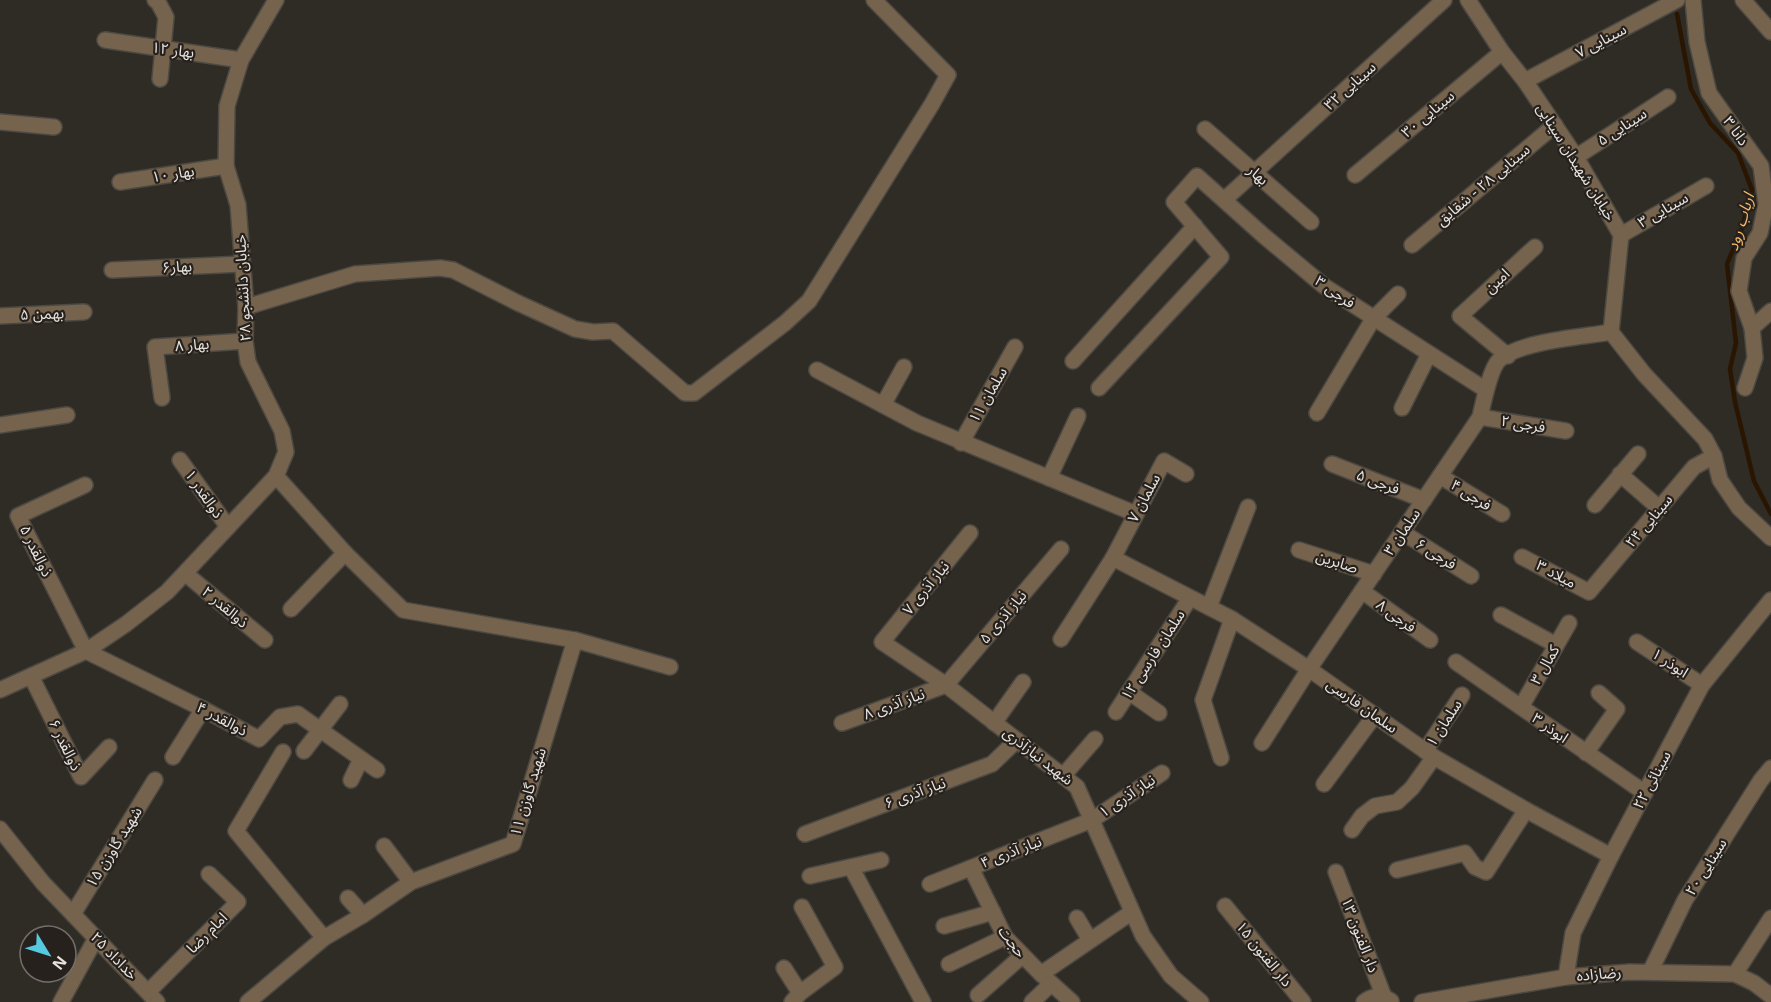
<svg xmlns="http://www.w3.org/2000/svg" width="1771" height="1002" font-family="Arial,'Noto Sans Arabic',sans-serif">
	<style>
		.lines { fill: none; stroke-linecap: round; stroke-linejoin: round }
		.stream { stroke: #2a1600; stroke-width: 4.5 }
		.minor-casing { stroke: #4c4943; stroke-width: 18 }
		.minor { stroke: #75634d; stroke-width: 15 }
		.labels { text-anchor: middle; stroke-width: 4.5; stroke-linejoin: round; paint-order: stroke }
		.street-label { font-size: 15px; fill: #e7e4e0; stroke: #26211c }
		.water-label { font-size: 16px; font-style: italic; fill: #f5b869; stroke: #26211c }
	</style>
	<rect width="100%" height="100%" fill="#2f2b25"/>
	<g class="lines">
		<polyline class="stream" points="1677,14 1691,89 1710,123 1738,153 1752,190 1742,228 1727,264 1736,343 1730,369 1735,402 1754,481 1771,514"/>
		<defs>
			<g id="minor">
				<polyline points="155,0 158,2 166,17 160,79"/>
				<polyline points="1468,0 1502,52 1525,81 1576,157 1621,235 1611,332 1644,374 1705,439 1714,456 1720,480 1739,508 1771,538"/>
				<polyline points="1693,0 1697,42 1709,93 1761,166 1766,204 1760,233 1744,258 1739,291 1752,328 1755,358 1745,388"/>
				<polyline points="1743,0 1771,32"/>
				<polyline points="105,40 241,60"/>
				<polyline points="1525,81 1677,0"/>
				<polyline points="0,122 54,127"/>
				<polyline points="1205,129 1311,222"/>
				<polyline points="1576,157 1668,97"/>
				<polyline points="1355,175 1502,52"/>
				<polyline points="120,182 226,166"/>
				<polyline points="1224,200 1444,0"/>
				<polyline points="1621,235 1706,186"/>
				<polyline points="1412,245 1555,125"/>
				<polyline points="112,270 242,264"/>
				<polyline points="246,307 355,274 440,268 453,270 518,303 575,329 593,332 613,331 685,393 694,393 785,323 809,301 932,104 948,75 874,0"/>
				<polyline points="0,316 84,312"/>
				<polyline points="1752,328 1771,311"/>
				<polyline points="1508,356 1460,316 1535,247"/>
				<polyline points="1073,361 1195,226"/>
				<polyline points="817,370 917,423 1136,514"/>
				<polyline points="1099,388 1221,257 1174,202 1197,176 1264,236 1324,286 1486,390"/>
				<polyline points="162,398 155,347 245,341"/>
				<polyline points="883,405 904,367"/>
				<polyline points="1402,408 1429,354"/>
				<polyline points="1317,413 1373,319 1398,294"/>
				<polyline points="1480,417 1566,431"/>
				<polyline points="0,425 67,415"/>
				<polyline points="961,443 1015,347"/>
				<polyline points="180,460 228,527"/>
				<polyline points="1332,464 1424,500"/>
				<polyline points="1620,474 1659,508"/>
				<polyline points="276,476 345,553 403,610 575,640"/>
				<polyline points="1440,476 1502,514"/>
				<polyline points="1049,478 1078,416"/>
				<polyline points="85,485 18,516 86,651 203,709 259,739 280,717 298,714 377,770"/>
				<polyline points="1595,505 1638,454"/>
				<polyline points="1402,532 1471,576"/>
				<polyline points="970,533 882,642 946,685 1077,787 1143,936 1171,976 1201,1002"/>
				<polyline points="1299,550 1374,574"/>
				<polyline points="1522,557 1589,592 1694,467 1714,456"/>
				<polyline points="1113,558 1232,619 1309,669 1434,757 1526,810 1611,856"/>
				<polyline points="186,574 265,640"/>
				<polyline points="1362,591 1430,640"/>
				<polyline points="1209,607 1248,507"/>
				<polyline points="291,609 345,553"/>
				<polyline points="1501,615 1556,645"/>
				<polyline points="1061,639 1113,558 1164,461 1186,474"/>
				<polyline points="1637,642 1702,685"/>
				<polyline points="1456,662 1645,793"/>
				<polyline points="31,676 81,777 109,747"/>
				<polyline points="0,690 86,651 126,624 167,592 276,476 286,452 282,431 248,362 245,341 246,307 238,205 226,166 227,106 241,60 276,0"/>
				<polyline points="1129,692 1159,713"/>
				<polyline points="1521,707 1569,623"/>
				<polyline points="1116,712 1190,598"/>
				<polyline points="842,723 946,685 1061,549"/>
				<polyline points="994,723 1023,682"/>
				<path d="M1262,743l47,-74 171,-252c3,-13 10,-48 19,-57 21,-19 84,-23 112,-28"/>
				<polyline points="304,751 340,704"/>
				<polyline points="1425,751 1462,695"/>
				<polyline points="283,752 236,831 324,938"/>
				<polyline points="1586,753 1617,709 1599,693"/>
				<polyline points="173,757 203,709"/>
				<polyline points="1221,758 1203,700 1232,619"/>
				<polyline points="1063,776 1095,739"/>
				<polyline points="351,780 361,759"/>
				<polyline points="1324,784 1375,715"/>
				<polyline points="0,829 43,883 157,1002"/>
				<polyline points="1352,830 1362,816 1375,806 1397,802 1412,788 1434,757"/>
				<polyline points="805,834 992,764 1017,740"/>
				<polyline points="384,846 411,882"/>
				<polyline points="851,867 923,1002"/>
				<polyline points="971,868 1005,937 1041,974 1072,1002"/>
				<polyline points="1397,870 1465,853 1475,867 1486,872 1526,810"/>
				<polyline points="1336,872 1384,997"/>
				<polyline points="810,876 881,860"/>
				<polyline points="930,884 1092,820 1162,773"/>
				<polyline points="348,898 363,915"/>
				<polyline points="1225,906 1303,1002"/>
				<polyline points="73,914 155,780"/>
				<polyline points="1077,918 1090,940"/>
				<polyline points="944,926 993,912"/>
				<polyline points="949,964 1005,937"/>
				<polyline points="784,968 800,993"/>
				<polyline points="1650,972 1685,900 1761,780 1771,768"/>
				<polyline points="1041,974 1132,912"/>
				<polyline points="1735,974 1771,918"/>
				<polyline points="1566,977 1573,933 1611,856 1702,685 1771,600"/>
				<polyline points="148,992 238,902 209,874"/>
				<polyline points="978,995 1022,956"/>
				<polyline points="61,1002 96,938"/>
				<polyline points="248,1002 324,938 363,915 411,882 513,844 575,640 670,667"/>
				<polyline points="792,1002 800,993 835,967 802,907"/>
				<polyline points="1032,1002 1051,984"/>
				<path d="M1364,1002c8,-7 18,-7 27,-1"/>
				<polyline points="1422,1002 1566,977 1630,972 1735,974 1754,983 1771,996"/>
			</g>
		</defs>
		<use href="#minor" class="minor-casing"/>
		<use href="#minor" class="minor"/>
	</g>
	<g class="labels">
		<g class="street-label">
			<text transform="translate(1601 41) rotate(-28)" y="5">سینایی ۷</text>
			<text transform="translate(173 50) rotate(8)" y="5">بهار ۱۲</text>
			<text transform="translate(1350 86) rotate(-42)" y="5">سینایی ۳۲</text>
			<text transform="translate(1428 114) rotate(-40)" y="5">سینایی ۳۰</text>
			<text transform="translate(1622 127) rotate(-33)" y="5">سینایی ۵</text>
			<text transform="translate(1736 131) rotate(54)" y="5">دانا ۳</text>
			<text transform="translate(1576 162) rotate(58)" y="5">خیابان شهیدان سینایی</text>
			<text transform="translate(173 174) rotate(-9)" y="5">بهار ۱۰</text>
			<text transform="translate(1258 175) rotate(41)" y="5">بهار</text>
			<text transform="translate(1483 185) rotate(-40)" y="5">سینایی ۲۸ - شقایق</text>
			<text transform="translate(1663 210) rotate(-30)" y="5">سینایی ۳</text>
			<text transform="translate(177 267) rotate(-3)" y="5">بهار۶</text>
			<text transform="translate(1497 281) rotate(-43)" y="5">امین</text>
			<text transform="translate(243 288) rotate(-93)" y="5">خیابان دانشجو ۲۸</text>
			<text transform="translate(1335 292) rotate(35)" y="5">فرجی ۳</text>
			<text transform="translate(42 314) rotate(-2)" y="5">بهمن ۵</text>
			<text transform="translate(192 345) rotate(-4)" y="5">بهار ۸</text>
			<text transform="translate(988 395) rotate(-60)" y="5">سلمان ۱۱</text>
			<text transform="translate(1523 424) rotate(9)" y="5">فرجی ۲</text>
			<text transform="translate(1378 482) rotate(21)" y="5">فرجی ۵</text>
			<text transform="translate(204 494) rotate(55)" y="5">ذوالقدر ۱</text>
			<text transform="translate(1471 495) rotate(32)" y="5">فرجی ۴</text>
			<text transform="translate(1144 498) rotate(-62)" y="5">سلمان ۷</text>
			<text transform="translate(1649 521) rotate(-50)" y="5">سینایی ۲۴</text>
			<text transform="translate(1402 532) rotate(-56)" y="5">سلمان ۳</text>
			<text transform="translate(36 551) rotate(64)" y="5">ذوالقدر ۵</text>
			<text transform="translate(1436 554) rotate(32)" y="5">فرجی ۶</text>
			<text transform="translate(1337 562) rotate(18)" y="5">صابرین</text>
			<text transform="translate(1556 574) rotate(28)" y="5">میلاد ۳</text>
			<text transform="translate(926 588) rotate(-51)" y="5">نیاز آذری ۷</text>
			<text transform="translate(225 607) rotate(40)" y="5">ذوالقدر ۲</text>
			<text transform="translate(1396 616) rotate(36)" y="5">فرجی ۸</text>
			<text transform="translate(1003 617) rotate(-50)" y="5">نیاز آذری ۵</text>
			<text transform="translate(1153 655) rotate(-57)" y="5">سلمان فارسی ۱۲</text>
			<text transform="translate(1670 663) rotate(33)" y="5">ابوذر ۱</text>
			<text transform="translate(1545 665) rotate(-60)" y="5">کمال ۳</text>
			<text transform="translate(894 704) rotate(-20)" y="5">نیاز آذری ۸</text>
			<text transform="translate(1362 706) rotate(35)" y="5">سلمان فارسی</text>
			<text transform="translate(222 719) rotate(28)" y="5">ذوالقدر ۴</text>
			<text transform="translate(1444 723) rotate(-57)" y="5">سلمان ۱</text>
			<text transform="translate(1550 728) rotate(35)" y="5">ابوذر ۳</text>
			<text transform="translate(65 745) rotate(64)" y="5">ذوالقدر ۶</text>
			<text transform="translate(1038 756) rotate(38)" y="5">شهید نیازآذری</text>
			<text transform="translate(1652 780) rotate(-62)" y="5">سینائی ۲۲</text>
			<text transform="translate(528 792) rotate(-73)" y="5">شهید گاوزن ۱۱</text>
			<text transform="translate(915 793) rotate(-20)" y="5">نیاز آذری ۶</text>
			<text transform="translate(1127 796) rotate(-34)" y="5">نیاز آذری ۱</text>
			<text transform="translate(114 847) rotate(-58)" y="5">شهید گاوزن ۱۵</text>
			<text transform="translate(1011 852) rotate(-21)" y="5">نیاز آذری ۴</text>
			<text transform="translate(1706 867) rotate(-58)" y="5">سینایی ۲۰</text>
			<text transform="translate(207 933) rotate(-45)" y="5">امام رضا</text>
			<text transform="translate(1360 935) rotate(69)" y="5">دار الفنون ۱۳</text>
			<text transform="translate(1012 942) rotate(53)" y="5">حجت</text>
			<text transform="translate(1264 954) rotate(51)" y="5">دار الفنون ۱۵</text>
			<text transform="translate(114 956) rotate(46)" y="5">خداداد ۲۵</text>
			<text transform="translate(1599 974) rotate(-5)" y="5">رضازاده</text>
		</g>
		<g class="water-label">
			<text transform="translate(1740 222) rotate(-73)" y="6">ارباب رود</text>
		</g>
	</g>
	<g transform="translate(48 954) rotate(128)"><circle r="28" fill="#26211c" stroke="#736f6a" stroke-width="1.5"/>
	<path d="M0-4.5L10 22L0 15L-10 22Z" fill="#56c9e0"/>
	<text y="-9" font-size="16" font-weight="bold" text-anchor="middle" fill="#e7e4e0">N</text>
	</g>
</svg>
